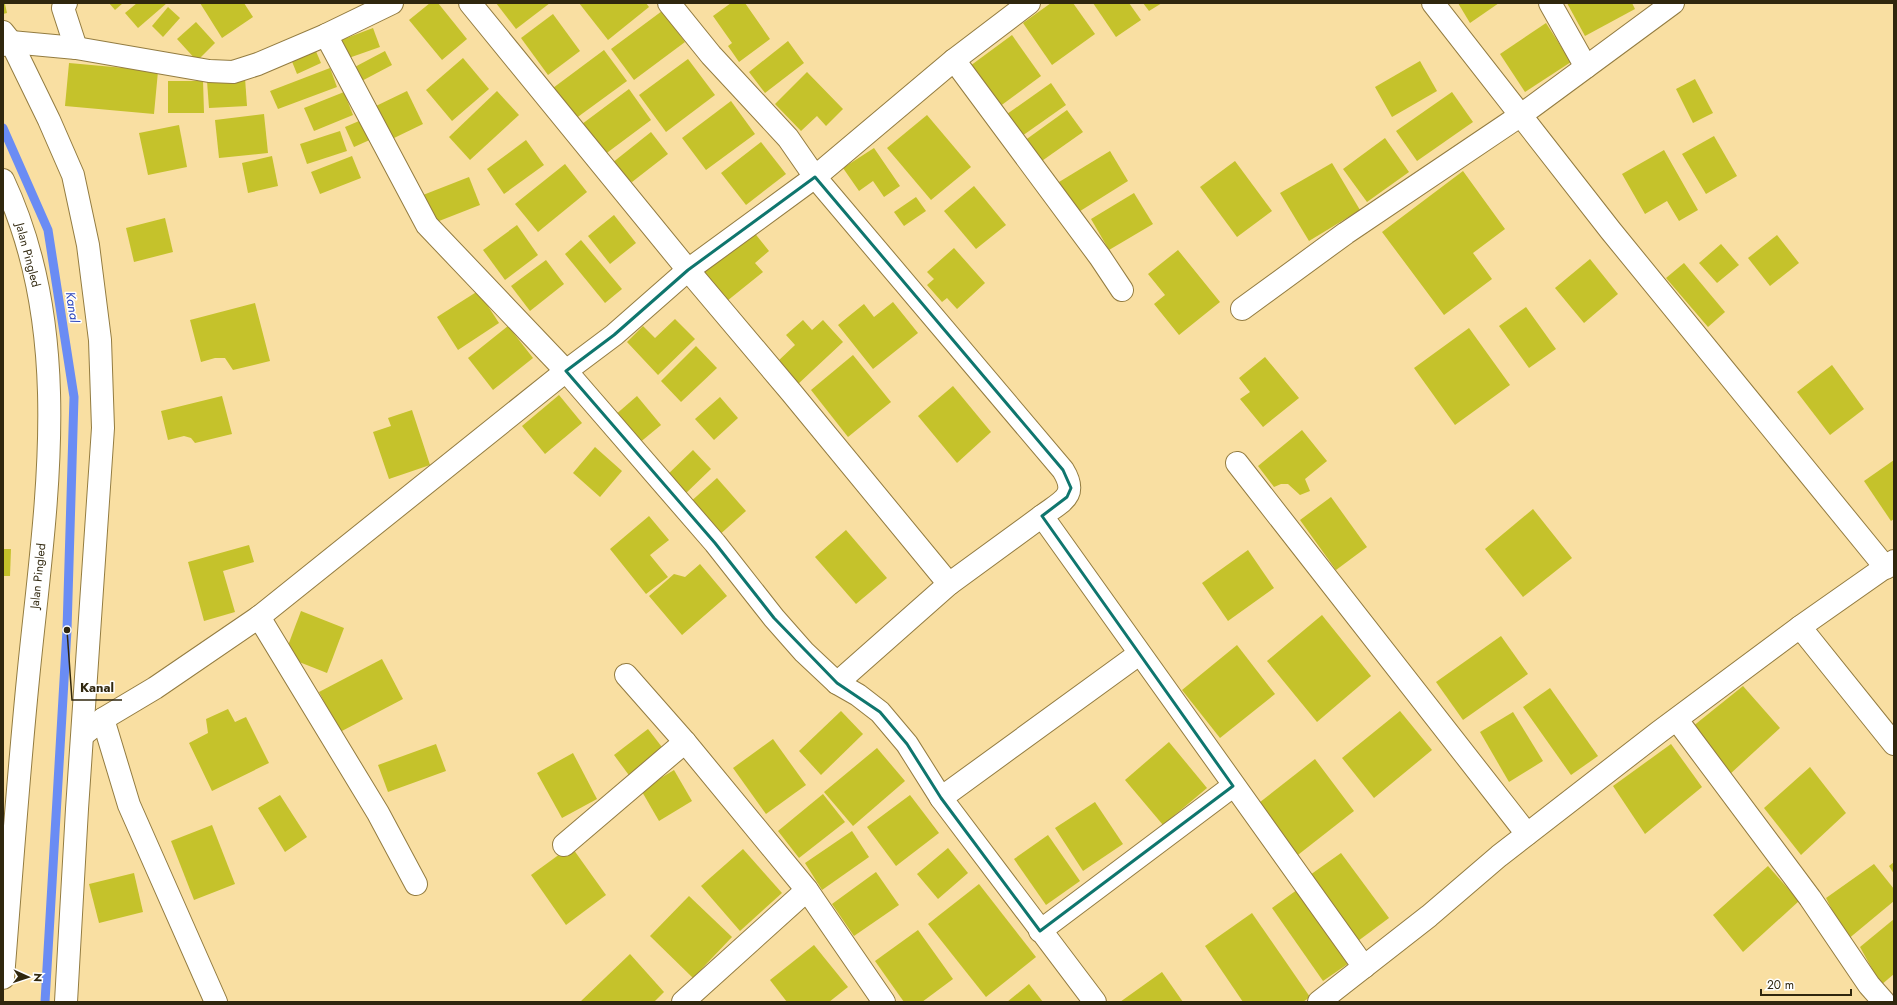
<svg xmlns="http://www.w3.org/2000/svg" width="1897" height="1005" font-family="Jost,sans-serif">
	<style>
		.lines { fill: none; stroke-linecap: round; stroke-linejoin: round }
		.stream { stroke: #6a8cf4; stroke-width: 9 }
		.building { fill: #c5c22b }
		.minor-casing { stroke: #937c41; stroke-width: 24 }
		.minor { stroke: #fff; stroke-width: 22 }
		.marked { fill: none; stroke: #0f766e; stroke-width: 3; stroke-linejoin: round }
		.labels { text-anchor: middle; stroke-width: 3; stroke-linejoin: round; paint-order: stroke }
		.street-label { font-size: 12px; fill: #30270e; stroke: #fff }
		.water-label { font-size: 13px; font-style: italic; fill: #2a44bb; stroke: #fff }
		.leader { fill: none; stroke: #30270e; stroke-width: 1.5 }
		.callout-dot { fill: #30270e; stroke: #fff; stroke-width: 1.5 }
		.callout-label { font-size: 13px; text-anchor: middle; font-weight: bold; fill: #30270e; stroke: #fff; stroke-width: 3; stroke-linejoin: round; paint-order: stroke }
	</style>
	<rect width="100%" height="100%" fill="#f9dfa2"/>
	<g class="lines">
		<polyline class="stream" points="3,128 48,230 74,397 67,630 45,1002"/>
	</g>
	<g class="building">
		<polygon points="3,3 9,3 5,4 7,13 3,14"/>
		<polygon points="109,3 123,3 115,10"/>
		<polygon points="137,3 167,3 138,28 125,13"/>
		<polygon points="200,3 244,3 253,17 222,38"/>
		<polygon points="430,3 438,3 467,39 442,60 409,20"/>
		<polygon points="496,3 550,3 516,29"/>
		<polygon points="579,3 646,3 649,7 608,40"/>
		<polygon points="731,3 745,3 770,39 739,62 728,46 732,43 713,16"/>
		<polygon points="1051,3 1073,3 1095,34 1052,65 1023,23"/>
		<polygon points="1093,3 1129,3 1141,20 1116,37"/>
		<polygon points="1143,3 1162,3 1149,11"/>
		<polygon points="1458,3 1499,3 1470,23"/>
		<polygon points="1567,3 1632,3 1635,9 1585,36"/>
		<polygon points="168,7 180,18 163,37 152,26"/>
		<polygon points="662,11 685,42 634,80 611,49"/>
		<polygon points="553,14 580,51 548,75 521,38"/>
		<polygon points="196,22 215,43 197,61 177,39"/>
		<polygon points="1546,23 1571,62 1525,92 1500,54"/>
		<polygon points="373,28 380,47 343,60 336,42"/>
		<polygon points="1012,35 1041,76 999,107 970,66"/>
		<polygon points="788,41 804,63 765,93 749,72"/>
		<polygon points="315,49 321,63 297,74 291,59"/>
		<polygon points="604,50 627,81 575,119 553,88"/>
		<polygon points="385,51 392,65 356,84 349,70"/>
		<polygon points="463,58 489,89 452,121 426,90"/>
		<polygon points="688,59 715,95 666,132 639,95"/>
		<polygon points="1420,61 1437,91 1392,117 1375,87"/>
		<polygon points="69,63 158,71 154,114 65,106"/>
		<polygon points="330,68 337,87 278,109 270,91"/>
		<polygon points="807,72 843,109 826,126 817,116 801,131 775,104"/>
		<polygon points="245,78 247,106 209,108 207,81"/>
		<polygon points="1695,79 1713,113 1693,123 1676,89"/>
		<polygon points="168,81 203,81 204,113 168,113"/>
		<polygon points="1051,83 1066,105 1022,136 1007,114"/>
		<polygon points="629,89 651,120 600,158 578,127"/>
		<polygon points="407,91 423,124 392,139 376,106"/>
		<polygon points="497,91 519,115 470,160 449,137"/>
		<polygon points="344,92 353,115 314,131 304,108"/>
		<polygon points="1452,92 1473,122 1417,161 1396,131"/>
		<polygon points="731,101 755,134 706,170 682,138"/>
		<polygon points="1067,110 1083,132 1039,163 1024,141"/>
		<polygon points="264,114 268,153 219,158 215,120"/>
		<polygon points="927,115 971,167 931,200 887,148"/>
		<polygon points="366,118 374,138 354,147 345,127"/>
		<polygon points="179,125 187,167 148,175 139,133"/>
		<polygon points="340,131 347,151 307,164 300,144"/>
		<polygon points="651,132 668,154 632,182 607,167"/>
		<polygon points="1714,136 1737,176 1706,194 1682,154"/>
		<polygon points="1385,138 1409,172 1367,202 1343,169"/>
		<polygon points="526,140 544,165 504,194 487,169"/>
		<polygon points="761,142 786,174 746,205 721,173"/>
		<polygon points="874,148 900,186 884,197 873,181 859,191 843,168"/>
		<polygon points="1664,150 1698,210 1679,221 1667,201 1645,214 1622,174"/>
		<polygon points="1110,151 1128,181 1077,213 1059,182"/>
		<polygon points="272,156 278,186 248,193 242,163"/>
		<polygon points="352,156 361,178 320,194 311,172"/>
		<polygon points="1235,161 1272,211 1237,237 1200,187"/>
		<polygon points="1332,163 1360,210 1309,241 1280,193"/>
		<polygon points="565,164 587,192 538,232 515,204"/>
		<polygon points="1463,171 1505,229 1473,253 1492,279 1444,315 1382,232"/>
		<polygon points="469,177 480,205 434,223 423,195"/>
		<polygon points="974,186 1006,225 976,249 944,211"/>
		<polygon points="1134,193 1153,224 1109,250 1091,219"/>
		<polygon points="916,197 926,211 904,226 894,212"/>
		<polygon points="614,215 636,243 610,264 588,236"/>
		<polygon points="165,218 173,252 134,262 126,228"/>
		<polygon points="517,225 538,255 505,280 483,250"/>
		<polygon points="753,231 769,251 755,263 763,272 727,301 703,271"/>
		<polygon points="1777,235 1799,263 1770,286 1748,258"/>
		<polygon points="581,240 622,289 605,303 565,254"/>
		<polygon points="1721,244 1739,265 1717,283 1699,263"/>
		<polygon points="954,248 985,283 957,309 947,298 942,302 927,285 934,279 927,272"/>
		<polygon points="1178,250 1220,302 1179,335 1154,304 1165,295 1148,274"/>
		<polygon points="1590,259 1618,294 1584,323 1555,288"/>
		<polygon points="546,260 564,284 530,311 511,286"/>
		<polygon points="1684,263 1725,312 1708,327 1666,278"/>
		<polygon points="478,291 499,323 458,350 437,317"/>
		<polygon points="893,302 918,333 873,369 838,325 864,304 874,317"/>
		<polygon points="255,303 270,361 233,370 225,358 215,358 201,362 190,320"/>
		<polygon points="1526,307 1556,349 1529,368 1499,326"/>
		<polygon points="675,319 695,339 658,375 627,342 643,326 655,338"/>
		<polygon points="803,320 812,330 823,320 843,342 797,385 776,363 795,345 786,335"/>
		<polygon points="508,326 533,358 493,390 468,358"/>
		<polygon points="1469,328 1510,385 1455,425 1414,368"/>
		<polygon points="696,346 717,368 681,402 661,381"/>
		<polygon points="853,355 891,402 848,437 811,390"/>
		<polygon points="1265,357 1299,398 1263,427 1240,399 1250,392 1239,378"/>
		<polygon points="1832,365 1864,409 1830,435 1797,392"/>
		<polygon points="953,386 991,432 957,463 918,416"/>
		<polygon points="559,395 582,423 545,454 522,426"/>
		<polygon points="222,396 232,434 195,443 191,438 184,436 168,440 161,411"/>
		<polygon points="637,396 661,425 638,444 614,416"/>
		<polygon points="720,397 738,418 714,440 695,419"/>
		<polygon points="412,410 430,465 389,479 373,432 391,426 388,418"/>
		<polygon points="1302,430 1327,461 1305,479 1310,491 1300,495 1288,484 1281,484 1274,487 1258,466"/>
		<polygon points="595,447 622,471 600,497 573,473"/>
		<polygon points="693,450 711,469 683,496 665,477"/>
		<polygon points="1894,460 1894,519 1891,521 1864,481"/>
		<polygon points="717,478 746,511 717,537 688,504"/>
		<polygon points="1331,497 1367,547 1336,570 1300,520"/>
		<polygon points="1533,509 1572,558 1523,597 1485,549"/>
		<polygon points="649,516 669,540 650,555 668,577 646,594 610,549"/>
		<polygon points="846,530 887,578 856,604 815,557"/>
		<polygon points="249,545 254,562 223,571 235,612 204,621 188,562"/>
		<polygon points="3,549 11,549 10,576 3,576"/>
		<polygon points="1248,550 1274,588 1228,621 1202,583"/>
		<polygon points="700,564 727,596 682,635 649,596 674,574 685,577"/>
		<polygon points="301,611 344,628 327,673 284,656"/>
		<polygon points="1322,615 1371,676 1317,722 1267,661"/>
		<polygon points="1501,636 1528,674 1463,720 1436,682"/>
		<polygon points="1237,645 1275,694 1220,738 1182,690"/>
		<polygon points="382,659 403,699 340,732 319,692"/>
		<polygon points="1743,686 1780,728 1729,775 1692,727"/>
		<polygon points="1550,688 1598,756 1571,775 1523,707"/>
		<polygon points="228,709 235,722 246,717 269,763 212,791 189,743 208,733 206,719"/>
		<polygon points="841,711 863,734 821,775 799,751"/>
		<polygon points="1400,711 1432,750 1374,798 1342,758"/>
		<polygon points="1513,712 1543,761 1509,782 1480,732"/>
		<polygon points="648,729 665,751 631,778 614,755"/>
		<polygon points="773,739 806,785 766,814 733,768"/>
		<polygon points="1169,742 1207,788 1163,825 1125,780"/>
		<polygon points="436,744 446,771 388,792 378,765"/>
		<polygon points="1671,744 1702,787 1645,834 1613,786"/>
		<polygon points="877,748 905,781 853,826 824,792"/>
		<polygon points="573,753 597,799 562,818 537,773"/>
		<polygon points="1315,759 1354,811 1294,858 1255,806"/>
		<polygon points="1810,767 1846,813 1801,855 1764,808"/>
		<polygon points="674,770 692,801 659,821 641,790"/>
		<polygon points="823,794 845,822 799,858 778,831"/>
		<polygon points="280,795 307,837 285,852 258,808"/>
		<polygon points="910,795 939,833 896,866 867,827"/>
		<polygon points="1095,802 1123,844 1083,871 1055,828"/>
		<polygon points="212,825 235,884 194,900 171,841"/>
		<polygon points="852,831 869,857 822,890 805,863"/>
		<polygon points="1048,835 1080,881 1046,905 1014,859"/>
		<polygon points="571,846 606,895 566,925 531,875"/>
		<polygon points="948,848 968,873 938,899 917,874"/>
		<polygon points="743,849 782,893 740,931 701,886"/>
		<polygon points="1341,853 1389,918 1358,941 1310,875"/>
		<polygon points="1894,862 1894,874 1889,866"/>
		<polygon points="1874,864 1894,889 1894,901 1847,940 1826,898"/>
		<polygon points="1768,866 1799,901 1743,952 1713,915"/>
		<polygon points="876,872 899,905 854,936 832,904"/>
		<polygon points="134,873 143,912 99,923 89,884"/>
		<polygon points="979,884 1036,957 986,997 928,924"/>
		<polygon points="1301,887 1352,961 1323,981 1272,908"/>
		<polygon points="689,896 732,937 693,978 650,936"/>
		<polygon points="1252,913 1310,997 1303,1002 1243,1002 1205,946"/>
		<polygon points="1894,919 1894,974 1881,985 1860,947"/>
		<polygon points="918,930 953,979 922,1002 904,1002 875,961"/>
		<polygon points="814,945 848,987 829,1002 787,1002 770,980"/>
		<polygon points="630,954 664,992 654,1002 580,1002"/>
		<polygon points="1162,972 1183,1002 1120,1002"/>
		<polygon points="1029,984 1043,1002 1007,1002"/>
	</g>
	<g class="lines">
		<defs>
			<g id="minor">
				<polyline points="66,3 63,8 76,48"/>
				<polyline points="470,3 688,270 791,392 949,584"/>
				<path d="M669,3l42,52 77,83 27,39 248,293c16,26 -1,31 -21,46l322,451"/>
				<polyline points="1433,3 1611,231 1886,568"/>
				<polyline points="1550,3 1586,67"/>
				<polyline points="3,32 11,42 49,120 73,175 88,245 100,340 103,428 77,809 66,1002"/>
				<polyline points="326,35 427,225 566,371 715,543 774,618 804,652 837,683 858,695 880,712 907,744 941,798 1095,1002"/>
				<polyline points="3,45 11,42 76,48 209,71 233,72 258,64 326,35 392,3"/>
				<polyline points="954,60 1100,257 1122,290"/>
				<path d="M3,180c74,157 41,334 25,499 -10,100 -17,199 -25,299"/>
				<polyline points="1242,309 1346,233 1521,115 1673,3"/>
				<polyline points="1237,463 1527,834"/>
				<polyline points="259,617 378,813 416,884"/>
				<polyline points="1800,627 1894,744"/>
				<polyline points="626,675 685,742 807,890 884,1002"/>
				<polyline points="837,683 949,584 1042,516"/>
				<polyline points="103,719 129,805 216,1002"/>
				<polyline points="1677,720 1810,898 1869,985 1884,1002"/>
				<polyline points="83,735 103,719 155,688 259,617 566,371 614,335 688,270 815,177 954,60 1029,3"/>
				<polyline points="941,798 1139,654"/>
				<polyline points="564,845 685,742"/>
				<polyline points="1040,931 1233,786"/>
				<polyline points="683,1002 807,890"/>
				<polyline points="1319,1002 1429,916 1499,856 1659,732 1800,627 1894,561"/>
			</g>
		</defs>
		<use href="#minor" class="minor-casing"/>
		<use href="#minor" class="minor"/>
	</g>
	<path class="marked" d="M815,177l248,293 8,18 -4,9 -25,19 191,270 -193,145 -99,-133 -34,-54 -27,-32 -43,-29 -63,-65 -59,-75 -149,-172 48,-36 74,-65z"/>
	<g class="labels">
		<g class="street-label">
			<text transform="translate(28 255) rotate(75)" y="4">Jalan Pingled</text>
			<text transform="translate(38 576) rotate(-84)" y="4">Jalan Pingled</text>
		</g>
		<g class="water-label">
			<text transform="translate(73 307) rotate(81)" y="5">Kanal</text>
		</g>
	</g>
	<path class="leader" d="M67 630L72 700H122"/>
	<circle class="callout-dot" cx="67" cy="630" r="4"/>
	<g class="callout-label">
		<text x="97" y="692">Kanal</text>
	</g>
	<rect width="1897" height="1005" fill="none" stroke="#30270e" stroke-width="8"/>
	<g transform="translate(28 977) rotate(93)" stroke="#ffffff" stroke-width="3" paint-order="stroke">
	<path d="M0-3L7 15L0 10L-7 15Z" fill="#30270e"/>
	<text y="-6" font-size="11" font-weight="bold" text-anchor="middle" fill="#30270e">N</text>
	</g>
	<path d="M1761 989v6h90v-6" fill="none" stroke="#30270e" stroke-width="2"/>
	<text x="1767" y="989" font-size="12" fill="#30270e" stroke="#ffffff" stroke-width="3" paint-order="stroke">20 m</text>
</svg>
